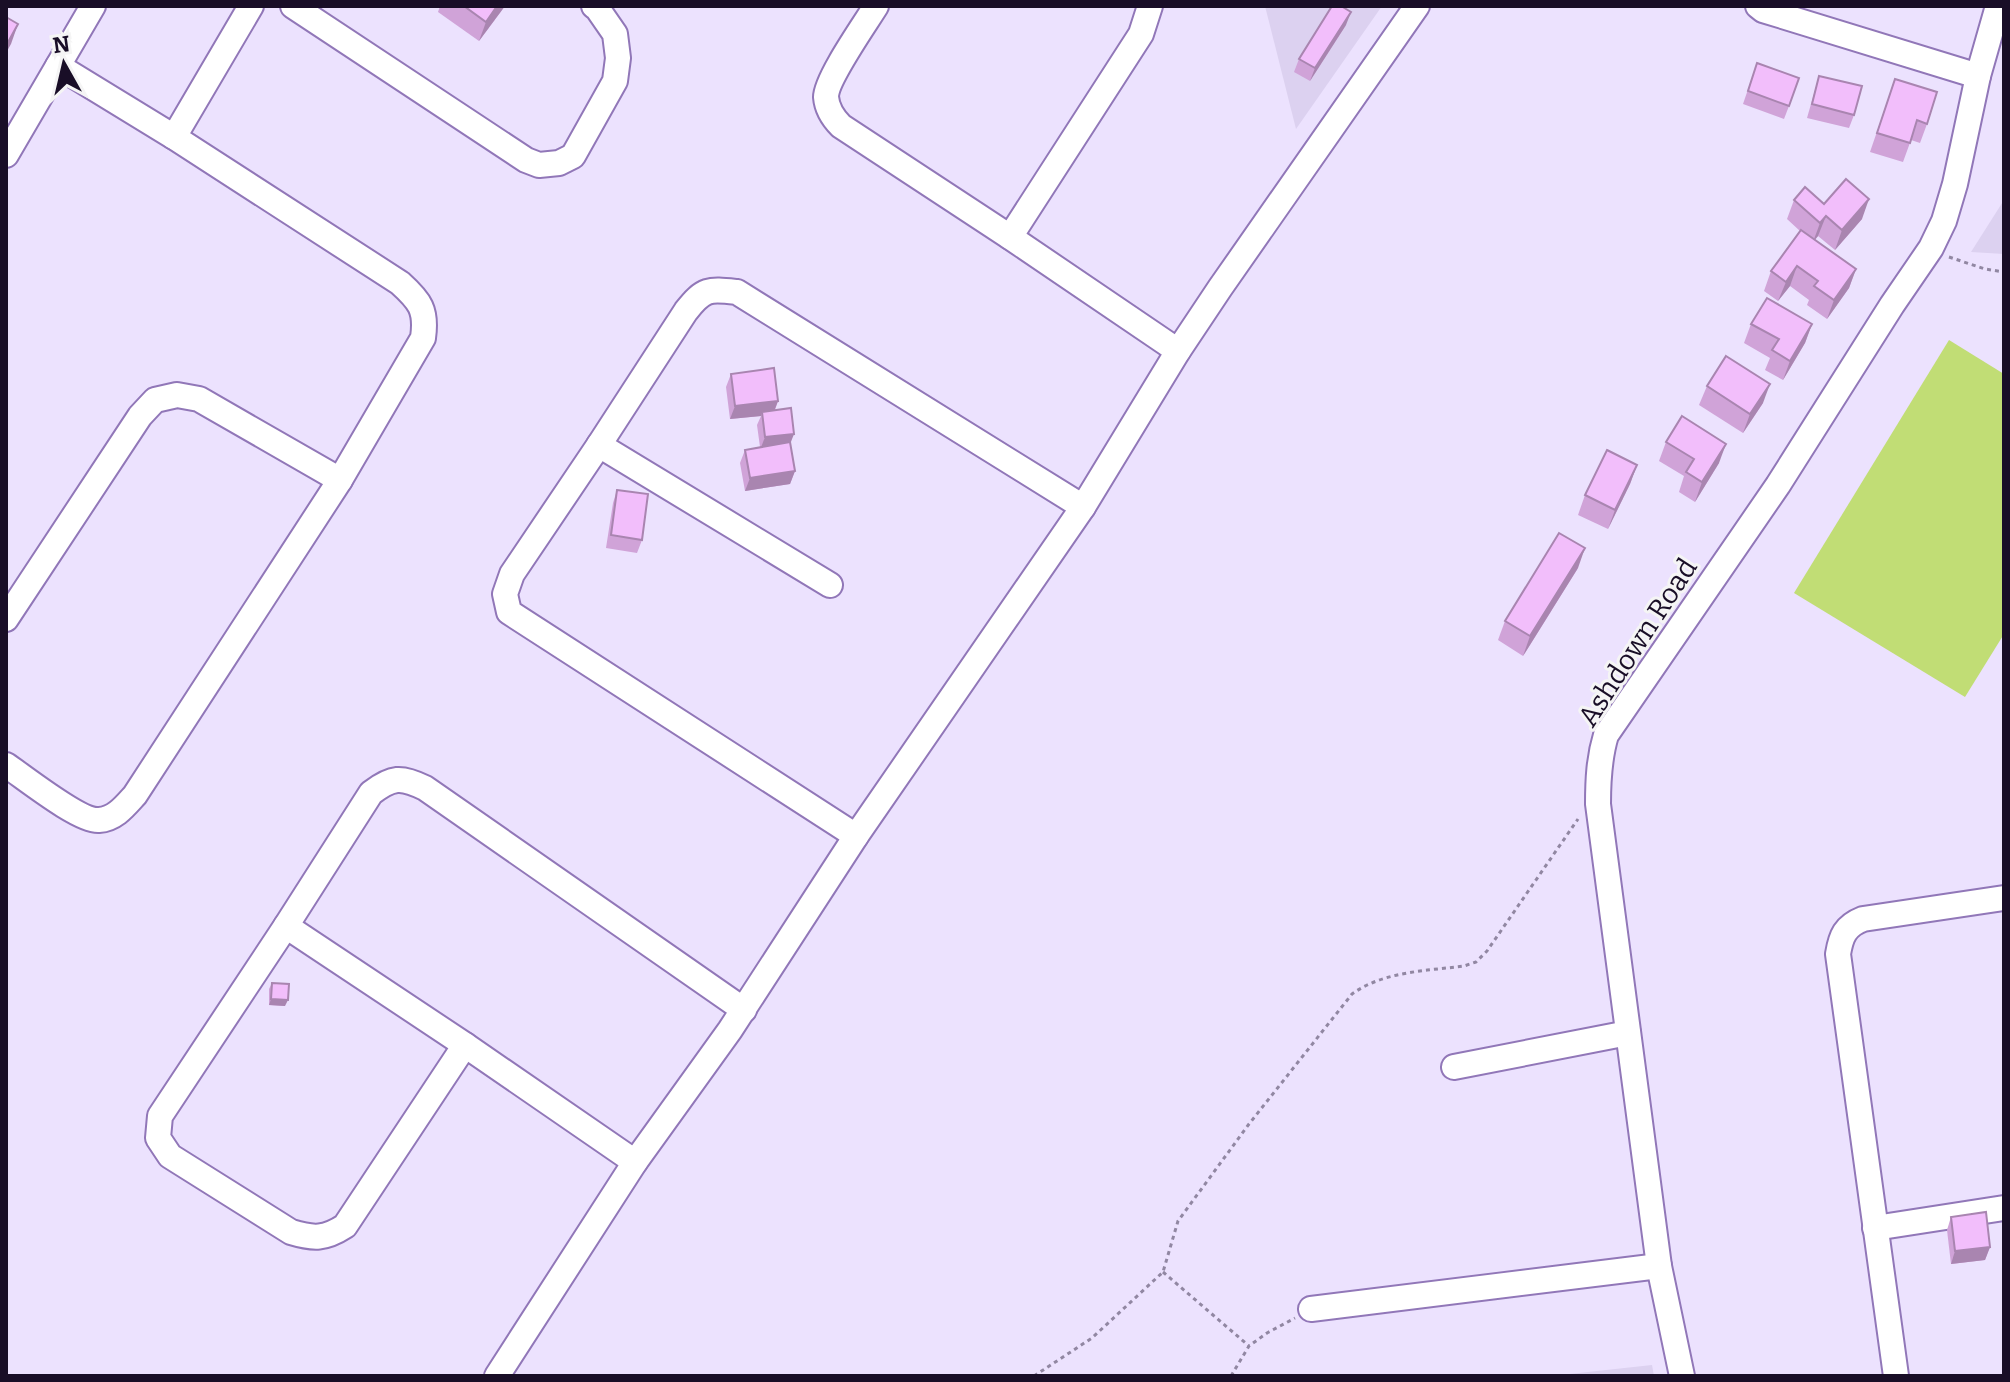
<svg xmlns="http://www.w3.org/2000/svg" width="2010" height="1382" font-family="Bitter,serif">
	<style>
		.built { fill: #dcd1f0 }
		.green { fill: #c1dd75 }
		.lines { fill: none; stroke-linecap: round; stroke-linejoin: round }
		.minor-casing { stroke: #9177b8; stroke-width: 28 }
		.path { stroke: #9187a2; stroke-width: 3; stroke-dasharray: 4 4; stroke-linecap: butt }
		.minor { stroke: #fff; stroke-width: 24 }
		.wall { fill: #d0a3d8 }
		.shaded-wall { fill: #a985b0 }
		.building { fill: #f2befb; stroke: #a985b0; stroke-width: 2 }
		.labels { text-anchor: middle; stroke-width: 6; stroke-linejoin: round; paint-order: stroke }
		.street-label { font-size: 28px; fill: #190e27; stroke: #f5f5f5 }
	</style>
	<rect width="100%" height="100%" fill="#ece2fe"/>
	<g class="built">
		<polygon points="1265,6 1382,6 1296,129"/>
		<polygon points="2004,200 2004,254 1971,252"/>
		<polygon points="1652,1365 1654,1376 1551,1376"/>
	</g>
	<polygon class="green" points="1949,340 2004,374 2004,634 1965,697 1794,593"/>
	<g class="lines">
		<defs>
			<g id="minor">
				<polyline points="293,6 526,160 539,165 559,163 573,156 615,81 618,58 615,34 597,8 594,6"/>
				<path d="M876,6c-11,18 -50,73 -50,91 1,12 7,21 15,29l169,111 168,114"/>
				<polyline points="1758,6 1763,10 1978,76"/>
				<polyline points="174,137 251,6"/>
				<polyline points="6,155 93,6"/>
				<polyline points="1010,237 1141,34 1150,6"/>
				<polyline points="599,445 830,585"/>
				<polyline points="6,619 140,416 155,400 177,395 199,399 340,480"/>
				<path d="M6,765c18,12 74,57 93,55 16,-1 26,-14 36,-25l205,-315 83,-142c4,-28 -3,-37 -23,-55l-226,-146 -116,-71"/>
				<path d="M856,836l-347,-224 -4,-18 7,-20 87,-129 87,-134c18,-23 23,-22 51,-19l346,215"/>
				<polyline points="286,926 465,1045 635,1162"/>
				<path d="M465,1045l-120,181c-20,13 -31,13 -54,6l-121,-76 -12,-18 2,-22 126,-190 85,-133c21,-16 30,-17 54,-5l319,222"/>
				<polyline points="1454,1067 1628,1033"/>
				<polyline points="1875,1228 2004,1208"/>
				<polyline points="1311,1309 1659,1266"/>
				<polyline points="497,1376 635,1162 730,1030 856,836 1083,507 1178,351 1220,288 1417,6"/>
				<path d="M1682,1376l-23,-110 -61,-462c0,-24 1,-46 8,-69l172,-250 114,-180 39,-57 13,-27 11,-37 23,-108 20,-70"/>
				<path d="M1896,1376l-58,-422c3,-18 7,-28 25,-35l141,-21"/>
			</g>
		</defs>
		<use href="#minor" class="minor-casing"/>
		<g class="path">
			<polyline points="1949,257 1985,269 2004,272"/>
			<polyline points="1163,1272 1249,1346"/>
			<path d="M1034,1376l58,-38 71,-66 15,-51 71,-97 103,-130c32,-23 74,-23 112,-28l12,-4 11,-11 91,-132"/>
			<polyline points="1231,1376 1249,1346 1267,1333 1295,1318"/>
		</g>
		<use href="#minor" class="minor"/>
	</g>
	<g class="wall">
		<polygon points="440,6 505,6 479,41 438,12"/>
		<polygon points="1346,25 1310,81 1294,72 1299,59"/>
		<polygon points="1757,63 1789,106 1784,119 1743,104"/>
		<polygon points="1819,76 1854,115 1849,128 1807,118"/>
		<polygon points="1895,79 1927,124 1920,143 1911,140 1903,162 1870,152"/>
		<polygon points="1794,200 1824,204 1862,219 1835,250 1818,236 1815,240 1856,269 1849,288 1827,319 1807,305 1809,300 1790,286 1778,301 1764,291 1771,271 1800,231 1787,219"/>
		<polygon points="1751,324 1812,324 1805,343 1783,380 1765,370 1770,358 1744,343"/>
		<polygon points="731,374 778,401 775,410 790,444 795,471 790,484 745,491 740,463 745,450 760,447 757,425 761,416 730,419 726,387"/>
		<polygon points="1707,386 1763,403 1743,433 1699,405"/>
		<polygon points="1666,442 1719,463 1695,502 1679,492 1684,476 1659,461"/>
		<polygon points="1637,465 1630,484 1608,529 1578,515 1585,495"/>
		<polygon points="617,490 642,540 637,553 606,548 613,503"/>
		<polygon points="1578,568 1523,656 1498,640 1505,621"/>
		<polygon points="272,983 285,1006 269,1005 269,989"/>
		<polygon points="1951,1217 1990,1247 1985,1260 1951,1264 1947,1230"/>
	</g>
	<g class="shaded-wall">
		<polygon points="497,6 505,6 479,41 486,22"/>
		<polygon points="1351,12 1346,25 1310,81 1315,68"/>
		<polygon points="18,24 11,44 6,53 7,44"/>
		<polygon points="1869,199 1862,219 1835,250 1842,230"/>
		<polygon points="1826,216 1818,236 1813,242 1820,223"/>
		<polygon points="1797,266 1790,286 1778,301 1786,282"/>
		<polygon points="1856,269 1849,288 1827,319 1834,300"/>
		<polygon points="1812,324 1805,343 1783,380 1790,361"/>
		<polygon points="1770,384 1763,403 1743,433 1750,414"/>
		<polygon points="778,401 773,414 762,412 761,416 730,419 735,406"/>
		<polygon points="794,434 789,447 760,450 765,437"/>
		<polygon points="1726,444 1719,463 1695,502 1702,482"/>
		<polygon points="1637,465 1630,484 1608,529 1615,510"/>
		<polygon points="795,471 790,484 745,491 750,478"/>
		<polygon points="1585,548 1578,568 1523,656 1530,636"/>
		<polygon points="271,999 288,1000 285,1006 269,1005"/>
		<polygon points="1990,1247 1985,1260 1951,1264 1955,1251"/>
	</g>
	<g class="building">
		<polygon points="464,6 497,6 486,22"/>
		<polygon points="1332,6 1341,6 1351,12 1315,68 1299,59"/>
		<polygon points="6,17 18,24 7,44 6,44"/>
		<polygon points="1757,63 1799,78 1789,106 1748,91"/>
		<polygon points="1819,76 1862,86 1854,115 1812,104"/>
		<polygon points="1895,79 1937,92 1927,124 1917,120 1910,143 1877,133"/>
		<polygon points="1846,179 1869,199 1842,230 1826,216 1820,223 1794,200 1805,187 1824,204"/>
		<polygon points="1801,230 1856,269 1834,300 1814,286 1818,281 1797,266 1786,282 1771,271"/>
		<polygon points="1767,298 1812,324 1790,361 1772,350 1779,339 1751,324"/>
		<polygon points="1726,356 1770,384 1750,414 1707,386"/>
		<polygon points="774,368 778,401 735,406 731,374"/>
		<polygon points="791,408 794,434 765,437 762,412"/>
		<polygon points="1682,416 1726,444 1702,482 1686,472 1694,459 1666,442"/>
		<polygon points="790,442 795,471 750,478 745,450"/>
		<polygon points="1607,450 1637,465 1615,510 1585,495"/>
		<polygon points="617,490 648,494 642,540 611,535"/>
		<polygon points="1559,533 1585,548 1530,636 1505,621"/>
		<polygon points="272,983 289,984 288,1000 271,999"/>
		<polygon points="1986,1212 1990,1247 1955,1251 1951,1217"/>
	</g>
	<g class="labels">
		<g class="street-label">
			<text transform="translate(1637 642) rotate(-57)" y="10">Ashdown Road</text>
		</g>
	</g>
	<rect width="2010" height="1382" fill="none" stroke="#190e27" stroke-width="16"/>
	<g transform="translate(64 64) rotate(352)" stroke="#f5f5f5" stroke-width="6" paint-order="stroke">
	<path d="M0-6L14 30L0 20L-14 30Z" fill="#190e27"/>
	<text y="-12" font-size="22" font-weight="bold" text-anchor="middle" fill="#190e27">N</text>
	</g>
</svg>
